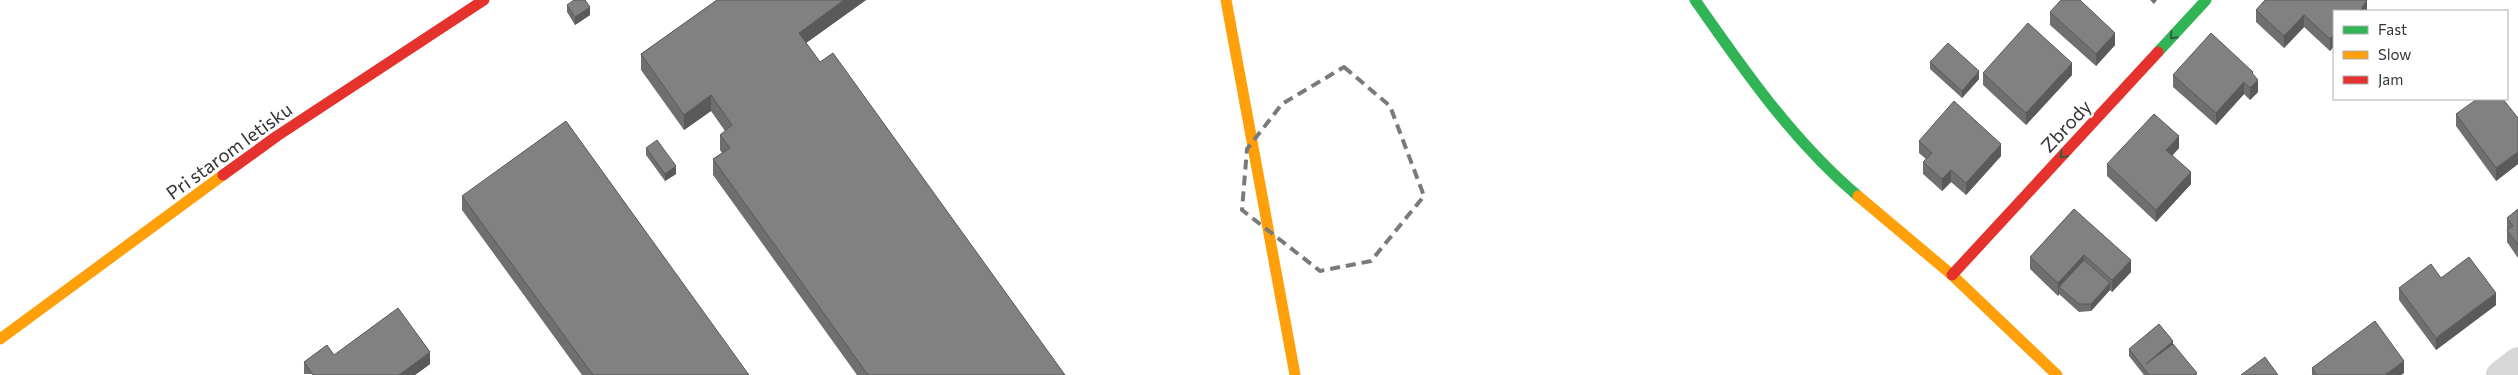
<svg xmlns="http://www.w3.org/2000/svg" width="2518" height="375" font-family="Commissioner,sans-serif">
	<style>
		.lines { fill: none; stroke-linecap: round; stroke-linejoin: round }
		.street { stroke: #d7d7d7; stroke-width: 28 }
		.fast { stroke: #30b455; stroke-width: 11 }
		.slow { stroke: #ff9f0a; stroke-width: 11 }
		.jam { stroke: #e5322d; stroke-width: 11 }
		.wall { fill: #6f6f6f }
		.shaded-wall { fill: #5a5a5a }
		.building { fill: #818181; stroke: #5a5a5a }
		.oneway { stroke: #32603f }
		.marked { fill: none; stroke: #7a7a7a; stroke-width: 4; stroke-dasharray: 10 6; stroke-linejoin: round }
		.labels { text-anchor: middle; stroke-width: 5; stroke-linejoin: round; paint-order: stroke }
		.street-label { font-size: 19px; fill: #333; stroke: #fff }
	</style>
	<rect width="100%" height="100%" fill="#fff"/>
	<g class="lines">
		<polyline class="street" points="2500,375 2518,361"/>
		<g class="fast">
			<path d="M1695,0c48,69 98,141 163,196"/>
			<polyline points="2158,52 2206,0"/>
		</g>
		<g class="slow">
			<polyline points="1226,0 1295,375"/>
			<polyline points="1858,196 1952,275 2057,375"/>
			<polyline points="0,339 223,175"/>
		</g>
		<g class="jam">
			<polyline points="223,175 277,136 484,0"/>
			<polyline points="1952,275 2158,52"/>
		</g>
	</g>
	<g class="wall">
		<polygon points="717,0 866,0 806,43 820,62 1065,375 857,375 713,175 713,159 722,153 720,150 720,135 725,131 711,111 684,130 641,70 641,54"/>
		<polygon points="2150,0 2157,0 2154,4"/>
		<polygon points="567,5 590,15 575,25 567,12"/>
		<polygon points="2256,10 2367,11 2334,11 2334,46 2330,51 2304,27 2284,48 2256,22"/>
		<polygon points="2050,12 2115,45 2096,66 2050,25"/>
		<polygon points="1930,62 1979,79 1962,98 1930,69"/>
		<polygon points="1983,73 2072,75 2026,125 1983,85"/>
		<polygon points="2173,75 2253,75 2258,92 2250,100 2244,94 2216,125 2173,87"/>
		<polygon points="2456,114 2518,118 2518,164 2496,181 2456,126"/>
		<polygon points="1919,141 2001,156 1966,195 1951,182 1942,191 1923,174 1923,162 1926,159 1919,153"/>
		<polygon points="646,148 676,174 665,181 646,155"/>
		<polygon points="2179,148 2172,156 2191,184 2156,222 2107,176 2107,164"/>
		<polygon points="462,196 749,375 582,375 462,210"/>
		<polygon points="2074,209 2131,272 2112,292 2110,290 2091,311 2079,312 2059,294 2058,296 2030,269 2030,257"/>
		<polygon points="2518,209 2518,258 2507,242 2507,218"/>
		<polygon points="2441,278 2496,305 2436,350 2399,300 2399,288"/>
		<polygon points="2173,344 2197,375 2144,375 2129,356 2129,349"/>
		<polygon points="334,355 430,364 415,375 304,374 304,362"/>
		<polygon points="2312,368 2404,373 2401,375 2312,375"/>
	</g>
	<g class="shaded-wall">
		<polygon points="844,0 866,0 799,48 799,33"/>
		<polygon points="2367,0 2367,11 2360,11"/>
		<polygon points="590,7 590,15 575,25 575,17"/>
		<polygon points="2304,15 2304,27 2284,48 2284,36"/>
		<polygon points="2115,33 2115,45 2096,66 2096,54"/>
		<polygon points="2334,34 2334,46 2330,51 2330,39"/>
		<polygon points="2072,63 2072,75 2026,125 2026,113"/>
		<polygon points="1979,71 1979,79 1962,98 1962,91"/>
		<polygon points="2258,80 2258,92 2250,100 2250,88"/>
		<polygon points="2244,82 2244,94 2216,125 2216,113"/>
		<polygon points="711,95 711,111 684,130 684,115"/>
		<polygon points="2179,136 2179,148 2166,162 2166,150"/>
		<polygon points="2001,144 2001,156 1966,195 1966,183"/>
		<polygon points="2518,152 2518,164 2496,181 2496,168"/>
		<polygon points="676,166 676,174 665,181 665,174"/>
		<polygon points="1951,170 1951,182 1942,191 1942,179"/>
		<polygon points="2191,172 2191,184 2156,222 2156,210"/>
		<polygon points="2084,255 2084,267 2059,287 2059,294 2058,296 2058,283"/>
		<polygon points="2131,260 2131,272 2112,292 2112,280"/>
		<polygon points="2110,283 2110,290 2091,311 2091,304"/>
		<polygon points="2496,293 2496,305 2436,350 2436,338"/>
		<polygon points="2173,341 2173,348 2146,364"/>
		<polygon points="430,352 430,364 415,375 399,375"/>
		<polygon points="2404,361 2404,373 2401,375 2385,375"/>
	</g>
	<g class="building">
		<polygon points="574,0 585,0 590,7 575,17 567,5"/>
		<polygon points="717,0 844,0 799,33 820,62 833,53 1065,375 868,375 713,159 730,148 720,135 732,125 711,95 684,115 641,54"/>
		<polygon points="2061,0 2080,0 2115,33 2096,54 2050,12"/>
		<polygon points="2265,0 2367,0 2360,11 2334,11 2334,34 2330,39 2304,15 2284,36 2256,10"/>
		<polygon points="2028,23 2072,63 2026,113 1983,73"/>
		<polygon points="2211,33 2253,72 2252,73 2258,80 2250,88 2244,82 2216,113 2173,75"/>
		<polygon points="1948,43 1979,71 1962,91 1930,62"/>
		<polygon points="2477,99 2503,99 2518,118 2518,152 2496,168 2456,114"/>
		<polygon points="1954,101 2001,144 1966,183 1951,170 1942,179 1923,162 1932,153 1919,141"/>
		<polygon points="2154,114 2179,136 2166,150 2191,172 2156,210 2107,164"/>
		<polygon points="566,121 749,375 593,375 462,196"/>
		<polygon points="657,140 676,166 665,174 646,148"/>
		<polygon points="2074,209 2131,260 2112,280 2084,255 2058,283 2030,257"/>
		<polygon points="2518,209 2518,245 2507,230 2513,226 2507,218"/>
		<polygon points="2469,257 2496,293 2436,338 2399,288 2431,264 2441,278"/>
		<polygon points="2084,260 2110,283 2091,304 2079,304 2059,287"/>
		<polygon points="398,308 430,352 399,375 313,375 304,362 327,345 334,355"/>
		<polygon points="2375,321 2404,361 2385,375 2317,375 2312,368"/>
		<polygon points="2159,324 2173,341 2146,364 2173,344 2197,373 2194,375 2149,375 2129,349"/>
		<polygon points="2265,357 2278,375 2241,375"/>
	</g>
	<defs><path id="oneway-chevron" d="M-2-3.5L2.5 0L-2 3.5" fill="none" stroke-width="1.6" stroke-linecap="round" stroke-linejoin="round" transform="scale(1.25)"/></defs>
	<g class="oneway">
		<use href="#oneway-chevron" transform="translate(2173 36) rotate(133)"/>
		<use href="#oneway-chevron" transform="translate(2063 155) rotate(133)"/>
	</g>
	<path class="marked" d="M1344,67l46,39 34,90 -53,65 -51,10 -78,-61 5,-61 35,-45z"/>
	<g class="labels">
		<g class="street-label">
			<text transform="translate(2066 126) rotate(-47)" y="7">Zbrody</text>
			<text transform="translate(229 151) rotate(-36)" y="7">Pri starom letisku</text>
		</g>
	</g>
	<rect x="2333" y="10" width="175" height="90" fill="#ffffff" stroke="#adadad"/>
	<rect x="2343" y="26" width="25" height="8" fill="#30b455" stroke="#adadad"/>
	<text x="2378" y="35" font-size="15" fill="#333333">Fast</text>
	<rect x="2343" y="51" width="25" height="8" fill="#ff9f0a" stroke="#adadad"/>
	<text x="2378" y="60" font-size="15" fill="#333333">Slow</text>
	<rect x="2343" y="76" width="25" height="8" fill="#e5322d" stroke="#adadad"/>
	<text x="2378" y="85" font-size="15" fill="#333333">Jam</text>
</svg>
